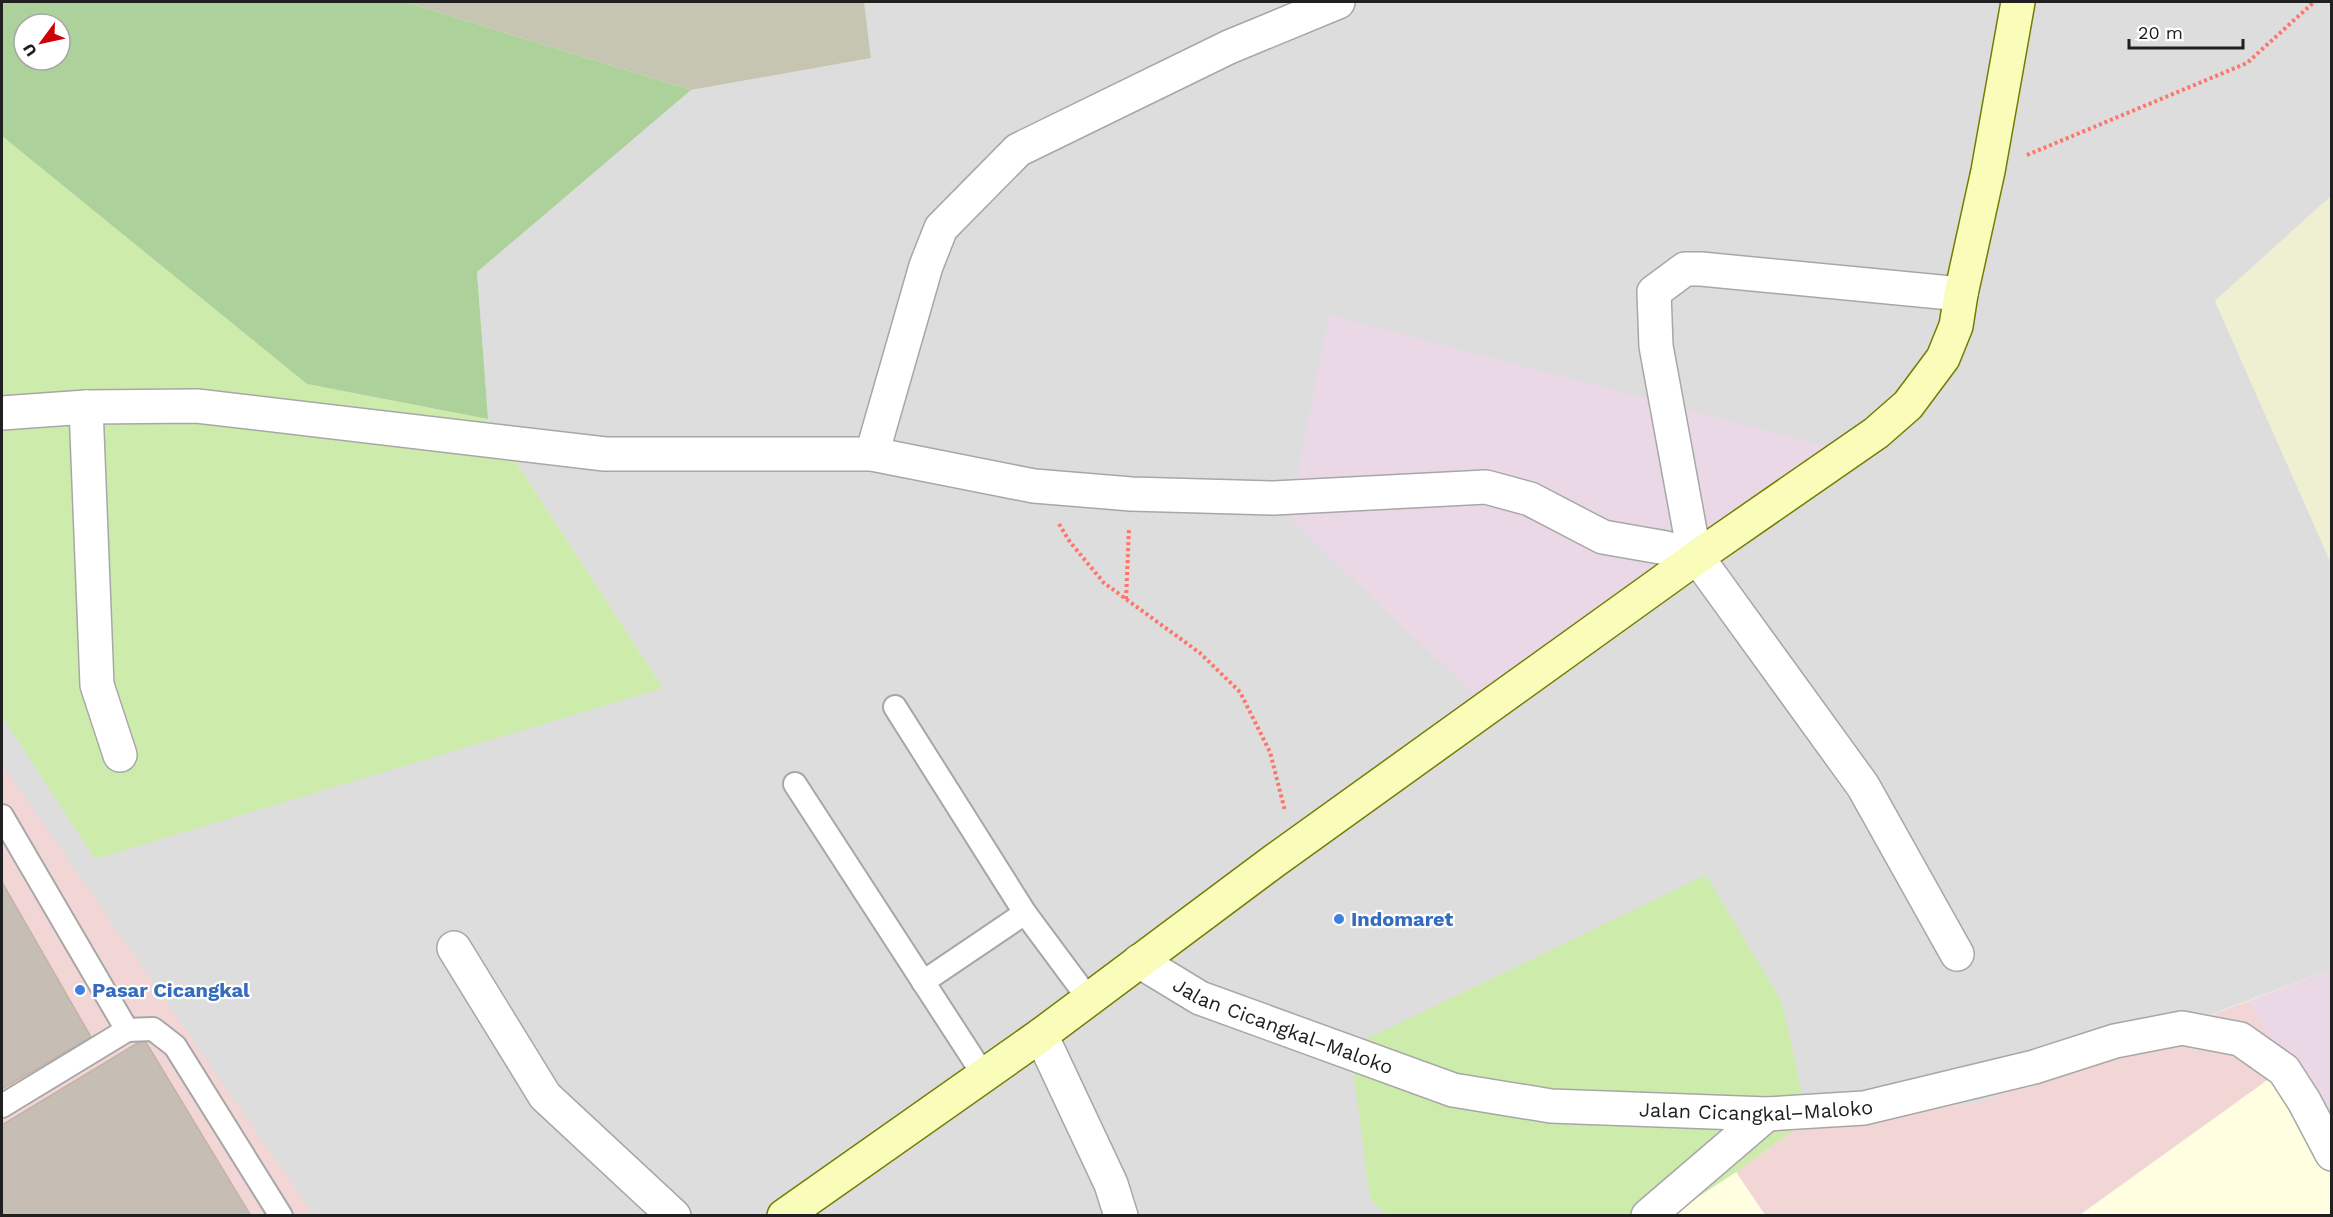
<svg xmlns="http://www.w3.org/2000/svg" width="2333" height="1217" font-family="'Work Sans',sans-serif">
	<style>
		.residential { fill: #dedddd }
		.commercial { fill: #f2d6d5 }
		.industrial { fill: #ead8e7 }
		.education { fill: #fffee1 }
		.construction { fill: #c6c5b1 }
		.farmland { fill: #eef0d1 }
		.grass { fill: #cdecab }
		.forest { fill: #acd19a; fill-rule: evenodd }
		.building { fill: #c6bdb5; stroke: #c3b3a8; stroke-width: 1.5 }
		.lines { fill: none; stroke-linecap: round; stroke-linejoin: round }
		.service-casing { stroke: #a7a7a7; stroke-width: 26 }
		.minor-casing { stroke: #a7a7a7; stroke-width: 36 }
		.tertiary-casing { stroke: #a7a7a7; stroke-width: 36 }
		.secondary-casing { stroke: #737d01; stroke-width: 36 }
		.path { stroke: #fe756a; stroke-width: 4; stroke-dasharray: 3 3; stroke-linecap: butt }
		.service { stroke: #fff; stroke-width: 22 }
		.minor { stroke: #fff; stroke-width: 33 }
		.tertiary { stroke: #fff; stroke-width: 33 }
		.secondary { stroke: #fafcba; stroke-width: 33 }
		.shop-dot { fill: #3f7fe0; stroke: #fff; stroke-width: 2 }
		.labels { text-anchor: middle; stroke-width: 4.5; stroke-linejoin: round; paint-order: stroke }
		.shop-label { font-size: 20px; font-weight: bold; fill: #366cbe; stroke: #fff; text-anchor: start }
		.street-label { font-size: 20px; fill: #202020; stroke: #fff }
	</style>
	<rect width="100%" height="100%" fill="#f1ede6"/>
	<polygon class="residential" points="864,2 2331,2 2331,196 2215,301 2331,563 2331,969 1977,1103 1808,1120 1370,1198 1386,1215 2,1215 2,719 663,688 488,419 477,272 691,90 871,58"/>
	<g class="commercial">
		<polygon points="2,764 314,1215 2,1215"/>
		<polygon points="2249,1001 2287,1066 2079,1215 1765,1215 1736,1172 1808,1120 1977,1103"/>
	</g>
	<g class="industrial">
		<polygon points="1329,315 1862,456 1497,717 1289,517"/>
		<polygon points="2331,969 2331,1143 2249,1001"/>
	</g>
	<g class="education">
		<polygon points="2287,1066 2331,1143 2331,1215 2079,1216"/>
		<polygon points="1736,1172 1765,1215 1670,1216"/>
	</g>
	<polygon class="construction" points="405,2 864,2 871,58 691,90"/>
	<polygon class="farmland" points="2331,196 2331,563 2215,301"/>
	<g class="grass">
		<polygon points="2,136 307,384 488,419 663,688 95,859 4,719 2,719"/>
		<polygon points="1706,875 1782,1002 1808,1120 1736,1172 1670,1215 1386,1215 1370,1198 1350,1047"/>
	</g>
	<path class="forest" d="M2,2h403l286,88 -214,182 11,147 -181,-35 -305,-248zM24,24h36v36h-36z"/>
	<g class="building">
		<polygon points="2,882 91,1037 2,1089"/>
		<polygon points="144,1039 251,1216 2,1216 2,1125"/>
	</g>
	<g class="lines">
		<defs>
			<g id="service">
				<polyline points="895,707 1025,913 1088,998"/>
				<polyline points="795,784 983,1074"/>
				<polyline points="2,816 127,1030 153,1029 175,1046 281,1216"/>
				<polyline points="923,982 1025,913"/>
				<polyline points="2,1106 127,1030"/>
			</g>
			<g id="minor">
				<polyline points="86,407 97,685 120,755"/>
				<polyline points="2,413 86,407 197,406 605,454 872,454 1034,486 1131,494 1274,498 1486,487 1530,499 1603,537 1666,548 1697,557"/>
				<polyline points="872,454 926,266 941,228 1018,150 1229,47 1338,2"/>
				<polyline points="454,948 545,1096 674,1216"/>
				<polyline points="1957,954 1863,786 1697,557 1690,531 1656,346 1654,292 1685,269 1701,269 1961,294"/>
				<polyline points="1041,1035 1111,1184 1121,1216"/>
				<polyline points="1648,1216 1767,1114"/>
			</g>
			<g id="tertiary">
				<path id="s1" d="M1139,961l61,37 253,92 98,16 216,8 97,-6 170,-41 81,-26 67,-13 58,11 44,31 20,31 28,53"/>
			</g>
			<polyline id="secondary" points="784,1216 1041,1035 1274,861 1697,557 1876,433 1908,405 1943,358 1956,326 1961,294 1988,171 2018,2"/>
		</defs>
		<use href="#service" class="service-casing"/>
		<use href="#minor" class="minor-casing"/>
		<use href="#tertiary" class="tertiary-casing"/>
		<use href="#secondary" class="secondary-casing"/>
		<g class="path">
			<polyline points="2027,155 2247,63 2314,2"/>
			<polyline points="1059,524 1070,542 1104,583 1200,653 1240,692 1270,752 1285,811"/>
			<polyline points="1126,599 1129,529"/>
		</g>
		<use href="#service" class="service"/>
		<use href="#minor" class="minor"/>
		<use href="#tertiary" class="tertiary"/>
		<use href="#secondary" class="secondary"/>
	</g>
	<g class="shop-dot">
		<circle cx="1339" cy="919" r="6"/>
		<circle cx="80" cy="990" r="6"/>
	</g>
	<g class="labels">
		<g class="shop-label">
			<text x="1351" y="926">Indomaret</text>
			<text x="92" y="997">Pasar Cicangkal</text>
		</g>
		<g class="street-label">
			<text dy="7" stroke="none"><textPath href="#s1" startOffset="159">Jalan Cicangkal–Maloko</textPath></text>
			<text dy="7" stroke="none"><textPath href="#s1" startOffset="645">Jalan Cicangkal–Maloko</textPath></text>
		</g>
	</g>
	<rect width="2333" height="1217" fill="none" stroke="#202020" stroke-width="6"/>
	<g transform="translate(42 42) rotate(237)"><circle r="28" fill="#ffffff" stroke="#a6a6a6" stroke-width="1.5"/>
	<path d="M0-4.5L10 22L0 15L-10 22Z" fill="#d00006"/>
	<text y="-9" font-size="16" font-weight="bold" text-anchor="middle" fill="#202020">U</text>
	</g>
	<path d="M2129 39v9h114v-9" fill="none" stroke="#202020" stroke-width="3"/>
	<text x="2138" y="39" font-size="18" fill="#202020" stroke="#ffffff" stroke-width="4.5" paint-order="stroke">20 m</text>
</svg>
